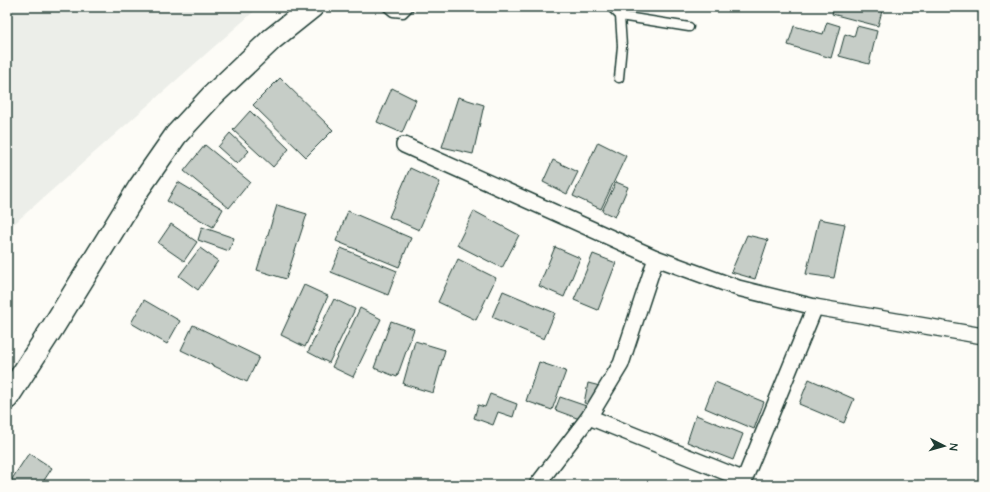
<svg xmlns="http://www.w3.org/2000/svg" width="990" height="492" font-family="'Architects Daughter',sans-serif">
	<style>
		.built { fill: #eceee9 }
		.building { fill: #c6cdc7; stroke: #1f3d34 }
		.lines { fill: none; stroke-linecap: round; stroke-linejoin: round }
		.lane-casing { stroke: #1f3d34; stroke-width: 11 }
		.street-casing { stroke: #1f3d34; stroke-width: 18 }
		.secondary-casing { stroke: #1f3d34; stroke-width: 25 }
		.lane { stroke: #fdfcf7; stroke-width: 8 }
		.street { stroke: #fdfcf7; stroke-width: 15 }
		.secondary { stroke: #fdfcf7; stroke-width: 22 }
	</style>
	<rect width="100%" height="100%" fill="#fdfcf7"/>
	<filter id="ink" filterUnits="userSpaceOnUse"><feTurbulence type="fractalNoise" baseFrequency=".025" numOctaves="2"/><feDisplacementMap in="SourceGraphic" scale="8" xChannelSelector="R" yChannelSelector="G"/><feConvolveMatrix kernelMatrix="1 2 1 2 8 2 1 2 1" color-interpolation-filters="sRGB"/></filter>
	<g filter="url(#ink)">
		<polygon class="built" points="7,7 259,7 7,230"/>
		<g class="building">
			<polygon points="834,7 883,7 878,26 832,14"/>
			<polygon points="827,22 840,26 831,58 788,45 794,26 823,34"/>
			<polygon points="857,26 877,31 869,64 839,56 845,34 854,37"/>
			<polygon points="280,78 333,130 306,157 253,105"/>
			<polygon points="392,88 416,100 402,133 377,122"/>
			<polygon points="458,97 484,105 473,154 442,147"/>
			<polygon points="250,111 289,149 273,167 233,130"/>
			<polygon points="230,133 249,151 237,164 218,147"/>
			<polygon points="598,142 626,156 601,209 573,196"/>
			<polygon points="205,145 250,182 229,208 184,171"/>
			<polygon points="553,160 578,172 567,194 543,182"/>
			<polygon points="410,168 440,182 419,230 389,217"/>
			<polygon points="178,182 223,209 213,227 167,201"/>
			<polygon points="616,182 628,187 615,217 602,211"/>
			<polygon points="277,205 307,214 286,279 257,270"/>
			<polygon points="348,211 411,238 399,267 336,241"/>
			<polygon points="474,211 519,235 502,268 457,245"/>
			<polygon points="819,219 845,224 834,278 806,274"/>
			<polygon points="171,224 197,242 184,261 158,243"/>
			<polygon points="202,227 234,238 229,251 198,240"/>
			<polygon points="747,235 768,240 755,279 731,272"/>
			<polygon points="555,247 580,258 564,297 539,286"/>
			<polygon points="200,248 218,261 198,290 179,276"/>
			<polygon points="341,248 397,271 388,295 331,272"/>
			<polygon points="593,254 616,263 598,310 574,300"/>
			<polygon points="458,259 496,278 476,320 438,302"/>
			<polygon points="304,285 328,296 305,347 281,335"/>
			<polygon points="503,291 555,313 544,339 492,317"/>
			<polygon points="334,299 355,309 329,363 308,352"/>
			<polygon points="144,300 180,321 167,344 131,323"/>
			<polygon points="360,308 381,319 353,377 332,367"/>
			<polygon points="391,321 414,329 397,377 374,368"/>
			<polygon points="193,325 259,357 247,382 181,350"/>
			<polygon points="415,341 445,350 433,393 403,384"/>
			<polygon points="539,362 566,371 552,410 526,401"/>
			<polygon points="809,379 854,399 844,423 799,404"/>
			<polygon points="715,382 764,402 754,429 705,408"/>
			<polygon points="588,383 600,386 596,405 584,403"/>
			<polygon points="490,394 517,404 513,417 498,412 493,425 474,418 478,405 485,407"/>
			<polygon points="560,397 589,407 585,421 555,410"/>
			<polygon points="696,415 743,434 733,460 687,442"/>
			<polygon points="29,453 52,468 41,485 8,485"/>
		</g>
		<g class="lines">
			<defs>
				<g id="lane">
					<polyline points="387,7 393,12 403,13 409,7"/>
					<polyline points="611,7 620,16 622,46 619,78"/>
					<polyline points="620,16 689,27"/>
				</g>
				<g id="street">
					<polyline points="404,145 656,258 738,288 815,307 983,336"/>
					<polyline points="589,417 745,480"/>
					<polyline points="537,485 589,417 621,364 656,258"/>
					<polyline points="742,485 815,307"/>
				</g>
				<polyline id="secondary" points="7,398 53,327 139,188 176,135 212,96 272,39 312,7"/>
			</defs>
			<use href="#lane" class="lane-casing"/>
			<use href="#street" class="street-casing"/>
			<use href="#secondary" class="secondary-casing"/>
			<use href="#lane" class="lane"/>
			<use href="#street" class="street"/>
			<use href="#secondary" class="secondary"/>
		</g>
	</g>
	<rect width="990" height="492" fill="none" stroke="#fdfcf7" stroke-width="24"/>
	<rect x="12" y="12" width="966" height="468" fill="none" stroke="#1f3d34" stroke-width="1.5" filter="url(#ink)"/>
	<g transform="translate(944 446) rotate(96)" stroke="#fdfcf7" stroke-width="3" paint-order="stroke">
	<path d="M0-3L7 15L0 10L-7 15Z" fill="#1f3d34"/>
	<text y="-6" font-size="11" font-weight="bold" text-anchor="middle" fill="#1f3d34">N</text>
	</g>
</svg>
